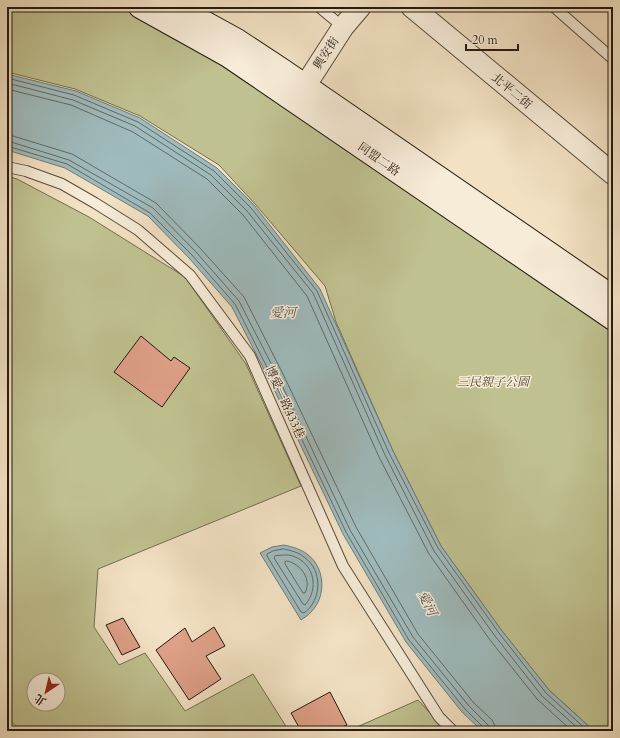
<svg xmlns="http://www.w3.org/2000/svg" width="620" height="738" font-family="Cardo,'Noto Serif TC',serif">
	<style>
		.green { fill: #c0c190; stroke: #726e50; fill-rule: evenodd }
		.water { fill: #9fbbbd; stroke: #6d7b78 }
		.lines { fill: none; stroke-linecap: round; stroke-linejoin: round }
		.shore { stroke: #616a67; stroke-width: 1 }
		.building { fill: #dea088; stroke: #231a11 }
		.lane-casing { stroke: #574c3e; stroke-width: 12 }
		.street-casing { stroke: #574c3e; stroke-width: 23 }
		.secondary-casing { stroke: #231a11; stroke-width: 24 }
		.lane { stroke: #f7ecd8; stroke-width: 10 }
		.street { stroke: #f7ecd8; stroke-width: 21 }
		.secondary { stroke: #f7ecd8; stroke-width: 22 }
		.labels { text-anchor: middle; stroke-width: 3; stroke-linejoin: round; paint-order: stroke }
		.street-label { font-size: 12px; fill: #231a11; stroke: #f7ecd8 }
		.park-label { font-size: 12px; font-style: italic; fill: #524c37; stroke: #f7ecd8 }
		.water-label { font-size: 13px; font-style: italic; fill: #4e524d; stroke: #f7ecd8 }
	</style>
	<rect width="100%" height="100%" fill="#f2e1c3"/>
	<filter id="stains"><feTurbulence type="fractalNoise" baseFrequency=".005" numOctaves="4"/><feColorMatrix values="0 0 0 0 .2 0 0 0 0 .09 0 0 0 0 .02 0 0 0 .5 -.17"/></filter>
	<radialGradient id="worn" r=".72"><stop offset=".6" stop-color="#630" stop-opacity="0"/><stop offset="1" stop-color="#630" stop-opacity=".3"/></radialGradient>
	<g class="green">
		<polygon points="7,7 137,7 613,319 613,731 594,731 549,690 502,631 441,546 393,451 336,322 325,286 256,205 219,165 140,116 75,89 7,72"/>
		<path d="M7,176l10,3 72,38 96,60 61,87 55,122 -203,83 -4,58 25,38 26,-12 40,58 68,-37 36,57h-266l-16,-12zM34,680h24v24h-24z"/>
		<polygon points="418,700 447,731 348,731"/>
	</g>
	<g class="water">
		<polygon points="7,74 76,91 140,118 217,168 254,205 320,289 393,451 441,546 502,631 549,690 594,731 482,731 462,712 406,642 343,534 271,383 232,307 189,258 148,216 65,168 7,150"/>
		<path d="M284,545c9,2 16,4 23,9 18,13 20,42 4,58 -2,3 -6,5 -10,8l-41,-67 12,-6z"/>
	</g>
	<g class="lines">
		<g class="shore">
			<polyline points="7,78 74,95 138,122 214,171 251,208 317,291 389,453 438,548 499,633 546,693 588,731"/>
			<polyline points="7,83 73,100 135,126 211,175 247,211 313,293 385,455 434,551 495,636 542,696 581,731"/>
			<polyline points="7,89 71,105 133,132 207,179 243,215 307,296 379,457 429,554 490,640 537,699 572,731"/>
			<polyline points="7,135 13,136 72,154 156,203 200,248 244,297 284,376 356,527 418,634 473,702 492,720 495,726 495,731"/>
			<polyline points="7,141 11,142 69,160 153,208 196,252 239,301 279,379 350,530 413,637 469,706 487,724 489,727 489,731"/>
			<polyline points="7,146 67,164 150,213 192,255 235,304 274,381 346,532 409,640 465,709 483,727 484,731"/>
			<path d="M284,549c8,2 14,3 20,8 19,13 18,43 0,56l-3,-1 -34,-56v-2l6,-3z"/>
			<path d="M284,555c3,0 7,0 9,1 22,8 26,33 12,49l-2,-1 -29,-46 1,-2z"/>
			<path d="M287,561c14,3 25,18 18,32h-2l-18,-29v-2z"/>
		</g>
	</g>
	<g class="building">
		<polygon points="141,336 171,361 174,357 190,368 162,407 114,372"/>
		<polygon points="123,618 140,647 122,655 106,625"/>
		<polygon points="214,627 225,646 206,656 221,679 189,700 156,650 185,628 192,642"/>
		<polygon points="330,692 347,725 333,731 301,731 291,713"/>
	</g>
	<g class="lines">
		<defs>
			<g id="lane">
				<polyline points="319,7 343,27"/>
				<polyline points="554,7 613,59"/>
				<polyline points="7,167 26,171 62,184 95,203 138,230 190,275 250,356 343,566 439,717 453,731"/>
			</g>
			<g id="street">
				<polyline points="412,7 613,174"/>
				<polyline points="296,100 343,27 360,7"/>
			</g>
			<g id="secondary">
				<polyline points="140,7 228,56 253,73 613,319"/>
				<polyline points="177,7 237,40 284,71 613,297"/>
			</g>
		</defs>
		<use href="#lane" class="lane-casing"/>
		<use href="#street" class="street-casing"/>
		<use href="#secondary" class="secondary-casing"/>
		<use href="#lane" class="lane"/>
		<use href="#street" class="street"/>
		<use href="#secondary" class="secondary"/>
	</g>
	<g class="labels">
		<g class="street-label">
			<text transform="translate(326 53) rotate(-57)" y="4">興安街</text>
			<text transform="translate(512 91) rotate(40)" y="4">北平二街</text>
			<text transform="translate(379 159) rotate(35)" y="4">同盟二路</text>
			<text transform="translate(285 402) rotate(66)" y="4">博愛一路433巷</text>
		</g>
		<g class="park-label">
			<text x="493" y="386">三民親子公園</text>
		</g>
		<g class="water-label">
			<text x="283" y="317">愛河</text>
			<text transform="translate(428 603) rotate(63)" y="5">愛河</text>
		</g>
	</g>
	<rect width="620" height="738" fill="none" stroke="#f2e1c3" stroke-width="24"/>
	<rect x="8" y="8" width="604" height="722" fill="none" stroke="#231a11" stroke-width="2"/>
	<rect x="12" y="12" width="596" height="714" fill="none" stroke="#231a11"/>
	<g transform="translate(46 692) rotate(215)"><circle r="19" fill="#f7ecd8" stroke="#a29888"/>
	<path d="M0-3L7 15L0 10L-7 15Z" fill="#8f2418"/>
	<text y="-6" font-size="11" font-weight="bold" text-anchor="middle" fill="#231a11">北</text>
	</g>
	<path d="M466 44v6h52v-6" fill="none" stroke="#231a11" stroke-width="2"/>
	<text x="472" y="44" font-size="12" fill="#231a11" stroke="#f7ecd8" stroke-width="3" paint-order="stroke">20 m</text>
	<rect width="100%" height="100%" filter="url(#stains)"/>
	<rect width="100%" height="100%" fill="url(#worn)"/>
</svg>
